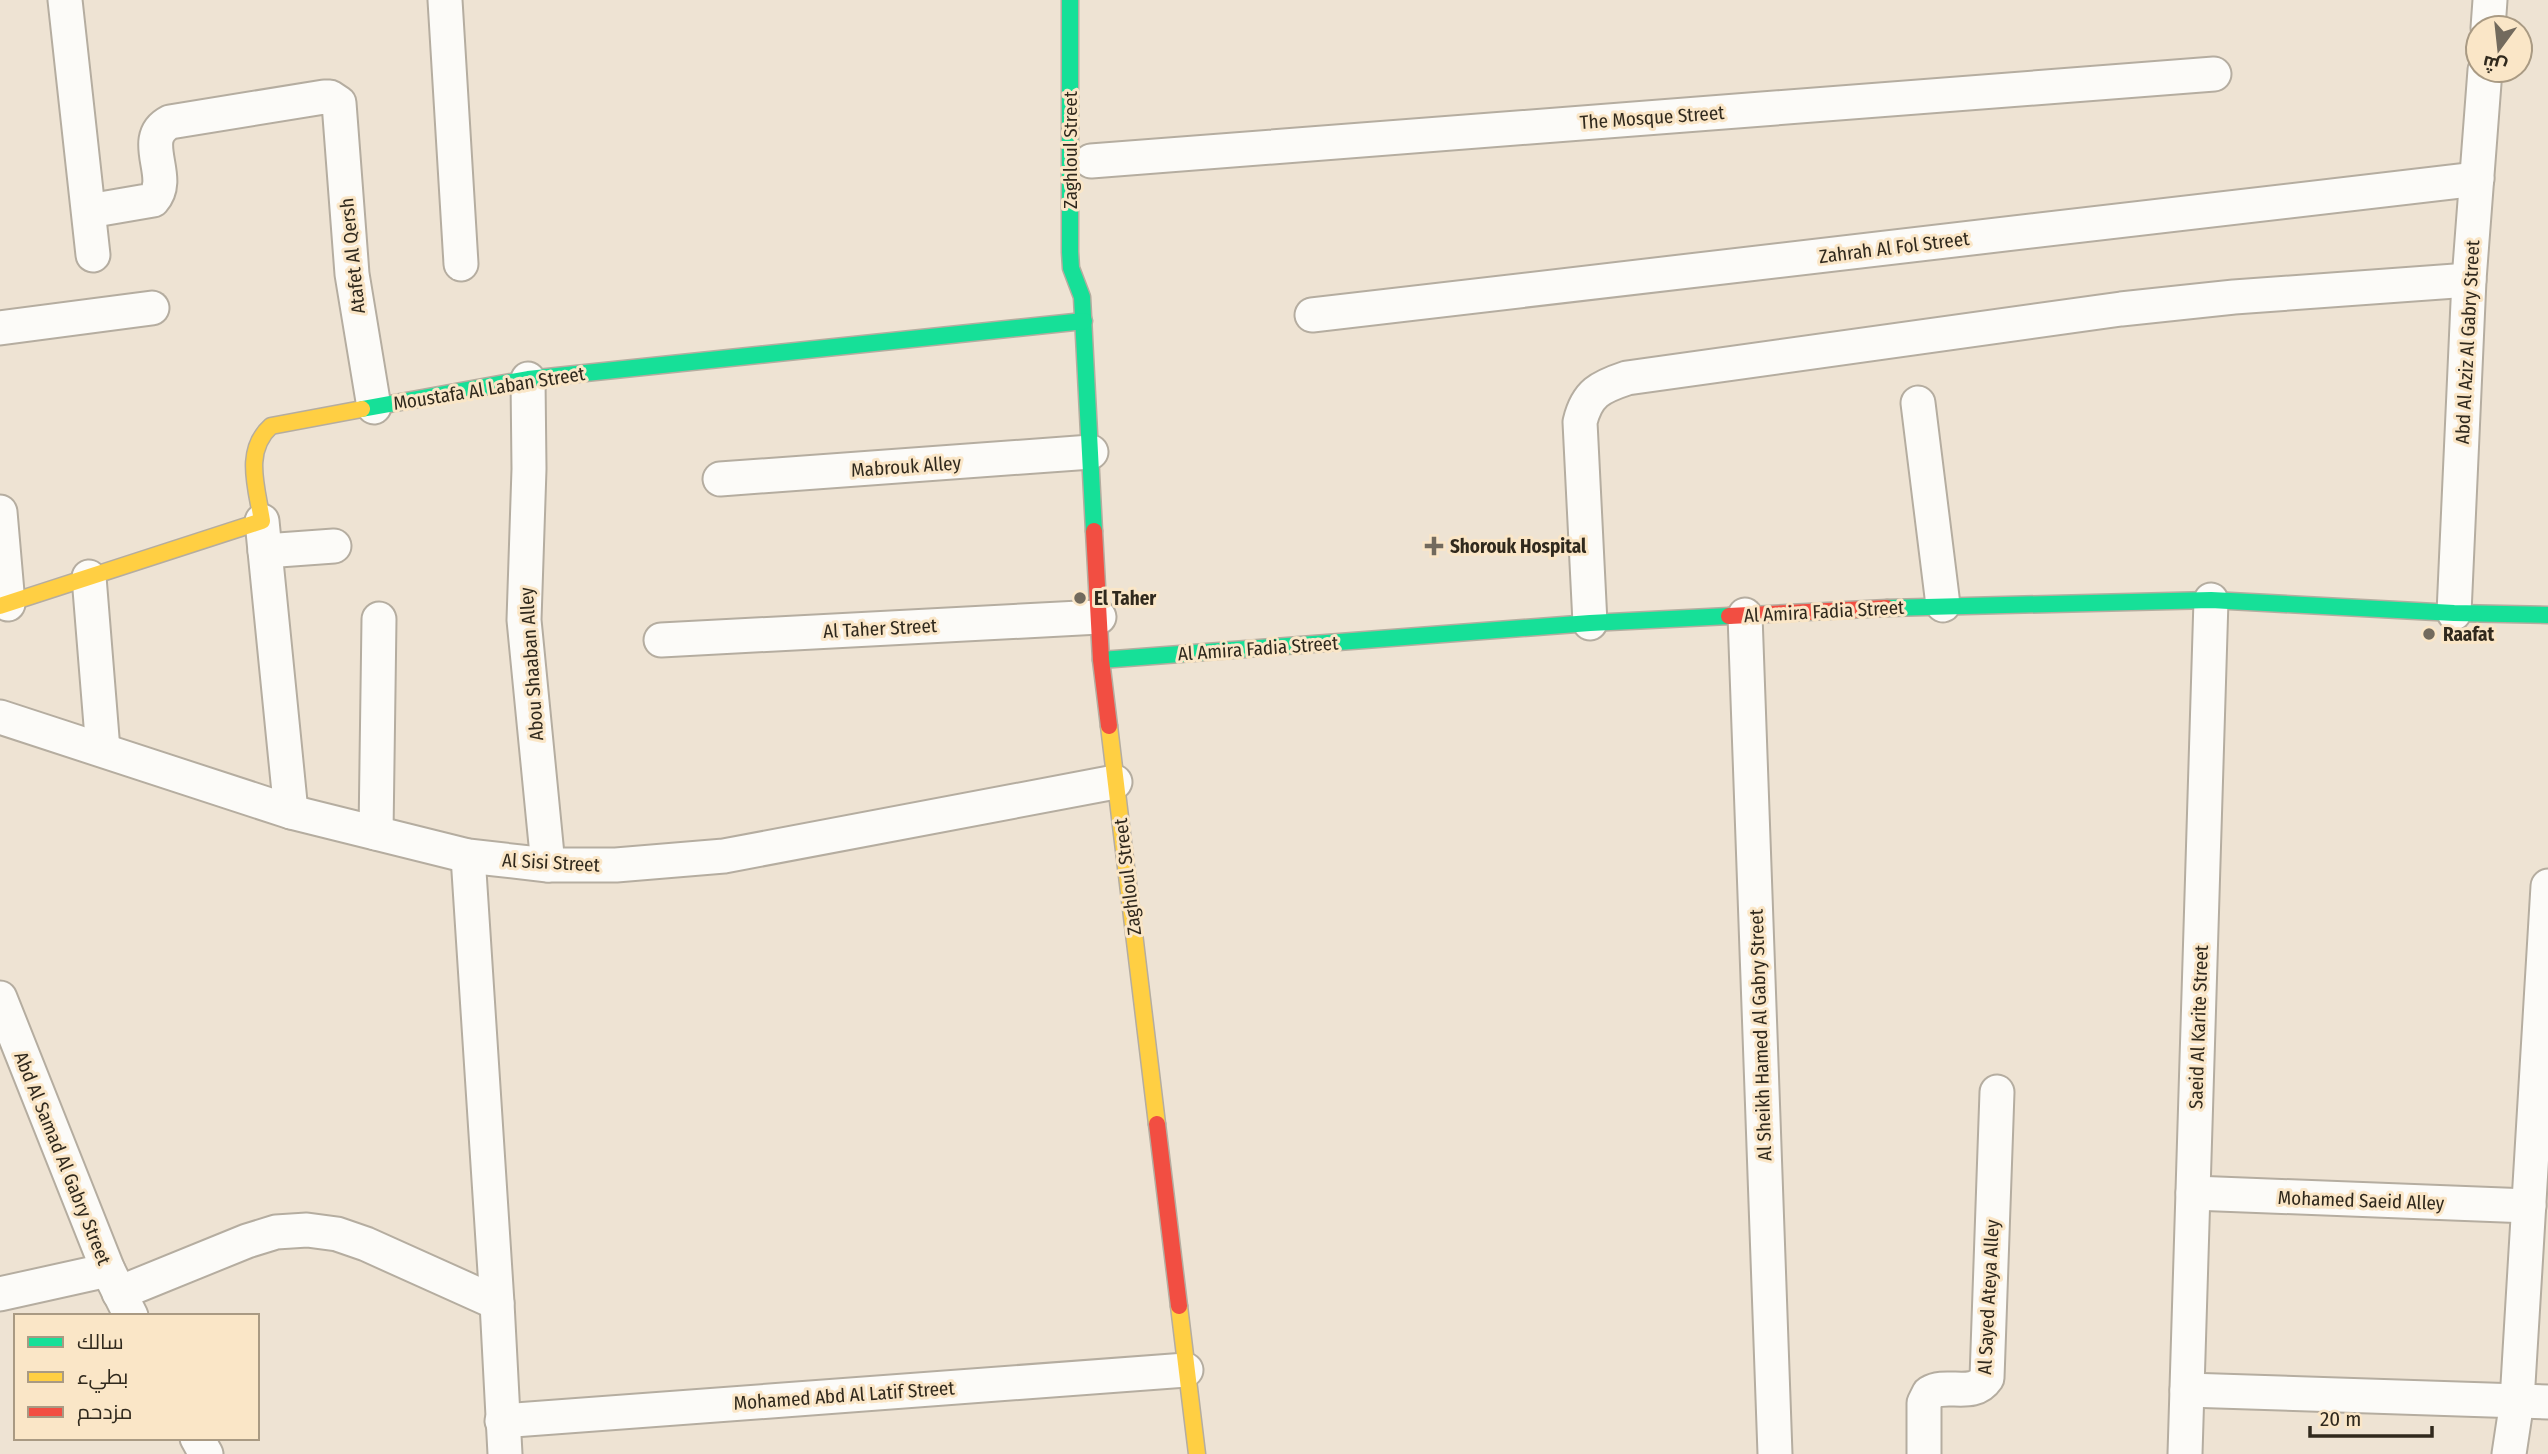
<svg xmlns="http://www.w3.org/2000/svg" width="2548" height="1454" font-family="'Fira Sans Condensed',Cairo,sans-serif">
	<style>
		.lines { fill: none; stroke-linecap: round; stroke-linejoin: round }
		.street-casing { stroke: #b5ada0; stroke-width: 37 }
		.fast-casing { stroke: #b5ada0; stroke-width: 19 }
		.slow-casing { stroke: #b5ada0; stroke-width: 19 }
		.jam-casing { stroke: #b5ada0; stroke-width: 19 }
		.street { stroke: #fcfbf8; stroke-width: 33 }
		.fast { stroke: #16e098; stroke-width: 16 }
		.slow { stroke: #ffcf43; stroke-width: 16 }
		.jam { stroke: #f24e42; stroke-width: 16 }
		.poi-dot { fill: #726a5d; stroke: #fae6c7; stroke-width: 2.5 }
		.labels { text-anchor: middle; stroke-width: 6; stroke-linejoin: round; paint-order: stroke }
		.street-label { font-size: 19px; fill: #30291d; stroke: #fae6c7 }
		.poi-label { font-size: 19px; font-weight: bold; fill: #30291d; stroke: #fae6c7; text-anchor: start }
	</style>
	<rect width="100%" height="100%" fill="#eee3d3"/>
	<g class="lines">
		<defs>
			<g id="street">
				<polyline points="65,0 93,255"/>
				<polyline points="445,0 461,264"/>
				<polyline points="2488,28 2490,0"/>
				<polyline points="1091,161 2214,74"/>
				<path d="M89,211l64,-11c21,-23 -16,-61 17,-78l154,-25h6l9,6 13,171 22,133"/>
				<polyline points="1312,315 2477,179"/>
				<polyline points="0,328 152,308"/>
				<polyline points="528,379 529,469 524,620 548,865"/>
				<polyline points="1918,403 1943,605"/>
				<polyline points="720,479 1091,452"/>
				<polyline points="0,512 8,604"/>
				<polyline points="262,521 291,812"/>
				<polyline points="265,551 334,546"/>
				<polyline points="89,577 103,750"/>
				<polyline points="2454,613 2469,280 2485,70"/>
				<polyline points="1745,615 1775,1454"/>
				<path d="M1590,623l-10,-201c7,-29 20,-35 47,-44l494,-69 113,-12 235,-17"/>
				<polyline points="661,640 1099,617"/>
				<polyline points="0,717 291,812 468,856 548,865 616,865 724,856 1115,782"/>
				<polyline points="376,833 379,619"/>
				<polyline points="468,856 497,1303 505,1454"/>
				<polyline points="0,998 108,1270 131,1316"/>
				<polyline points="2193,1193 2529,1206"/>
				<polyline points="119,1293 247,1241 276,1232 307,1230 337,1234 366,1244 497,1303"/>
				<polyline points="0,1294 108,1270"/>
				<polyline points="2187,1390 2548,1402"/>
				<polyline points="502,1421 1186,1370"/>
				<polyline points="197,1438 206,1454"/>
				<path d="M1924,1454v-51l5,-10c18,-11 44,6 58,-15l10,-286"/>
				<polyline points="2185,1454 2211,600"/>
				<polyline points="2509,1454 2517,1401 2548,886"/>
			</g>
			<g id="fast">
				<polyline points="1070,0 1070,252 1071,268 1082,297 1094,531"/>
				<polyline points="362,409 528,379 1084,321"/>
				<polyline points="1887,608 2211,600 2454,613 2548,615"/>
				<polyline points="1101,660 1590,623 1729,616"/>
			</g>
			<g id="slow">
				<path d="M0,606l262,-85c-5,-33 -19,-70 9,-95l91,-17"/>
				<polyline points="1109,726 1157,1124"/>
				<polyline points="1179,1306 1197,1454"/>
			</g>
			<g id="jam">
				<polyline points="1094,531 1101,660 1109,726"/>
				<polyline points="1729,616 1887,608"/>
				<polyline points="1157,1124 1179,1306"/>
			</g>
		</defs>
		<use href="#street" class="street-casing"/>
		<use href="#fast" class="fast-casing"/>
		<use href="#slow" class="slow-casing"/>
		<use href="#jam" class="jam-casing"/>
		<use href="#street" class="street"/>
		<use href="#fast" class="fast"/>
		<use href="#slow" class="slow"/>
		<use href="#jam" class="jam"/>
	</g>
	<g class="poi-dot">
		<path d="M1430.5 535.5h7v7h7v7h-7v7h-7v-7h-7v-7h7z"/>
		<circle cx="1080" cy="598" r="7"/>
		<circle cx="2429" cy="634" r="7"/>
	</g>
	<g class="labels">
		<g class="street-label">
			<text transform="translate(1652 117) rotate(-4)" y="7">The Mosque Street</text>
			<text transform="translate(1070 150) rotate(-90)" y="7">Zaghloul Street</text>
			<text transform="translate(1894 247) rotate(-7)" y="7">Zahrah Al Fol Street</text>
			<text transform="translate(352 256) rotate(-96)" y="7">Atafet Al Qersh</text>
			<text transform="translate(2467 342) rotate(-87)" y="7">Abd Al Aziz Al Gabry Street</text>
			<text transform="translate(489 388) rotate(-9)" y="7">Moustafa Al Laban Street</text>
			<text transform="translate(906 466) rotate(-4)" y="7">Mabrouk Alley</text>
			<text transform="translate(1824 611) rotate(-3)" y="7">Al Amira Fadia Street</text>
			<text transform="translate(880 628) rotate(-3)" y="7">Al Taher Street</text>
			<text transform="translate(1258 648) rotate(-4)" y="7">Al Amira Fadia Street</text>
			<text transform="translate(531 664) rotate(-94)" y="7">Abou Shaaban Alley</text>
			<text transform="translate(551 862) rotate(3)" y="7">Al Sisi Street</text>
			<text transform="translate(1127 877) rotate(-97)" y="7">Zaghloul Street</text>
			<text transform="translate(2198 1027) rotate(-88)" y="7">Saeid Al Karite Street</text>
			<text transform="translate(1760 1035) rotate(-92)" y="7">Al Sheikh Hamed Al Gabry Street</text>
			<text transform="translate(63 1158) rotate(68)" y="7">Abd Al Samad Al Gabry Street</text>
			<text transform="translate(2361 1200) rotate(2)" y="7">Mohamed Saeid Alley</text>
			<text transform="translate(1988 1297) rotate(-87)" y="7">Al Sayed Ateya Alley</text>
			<text transform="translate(844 1395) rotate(-4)" y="7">Mohamed Abd Al Latif Street</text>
		</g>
		<g class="poi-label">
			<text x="1450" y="553">Shorouk Hospital</text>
			<text x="1094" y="605">El Taher</text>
			<text x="2443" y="641">Raafat</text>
		</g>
	</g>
	<rect x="14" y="1314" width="245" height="126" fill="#fae6c7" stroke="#a99a83" stroke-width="2"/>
	<rect x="28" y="1337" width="35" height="10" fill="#16e098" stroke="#a99a83" stroke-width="2"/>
	<text x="77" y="1349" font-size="21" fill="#30291d">سالك</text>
	<rect x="28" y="1372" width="35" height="10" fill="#ffcf43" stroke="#a99a83" stroke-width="2"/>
	<text x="77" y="1384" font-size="21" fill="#30291d">بطيء</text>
	<rect x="28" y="1407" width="35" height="10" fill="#f24e42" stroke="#a99a83" stroke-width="2"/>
	<text x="77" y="1419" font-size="21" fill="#30291d">مزدحم</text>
	<g transform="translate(2499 49) rotate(195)"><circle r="33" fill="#fae6c7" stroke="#a99a83" stroke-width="2"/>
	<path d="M0-5L12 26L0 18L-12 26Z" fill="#726a5d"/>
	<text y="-10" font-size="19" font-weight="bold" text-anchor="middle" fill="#30291d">ش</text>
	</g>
	<path d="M2310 1426v10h122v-10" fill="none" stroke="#30291d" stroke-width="3.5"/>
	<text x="2320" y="1426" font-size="21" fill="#30291d" stroke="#fae6c7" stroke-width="5" paint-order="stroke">20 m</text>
</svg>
